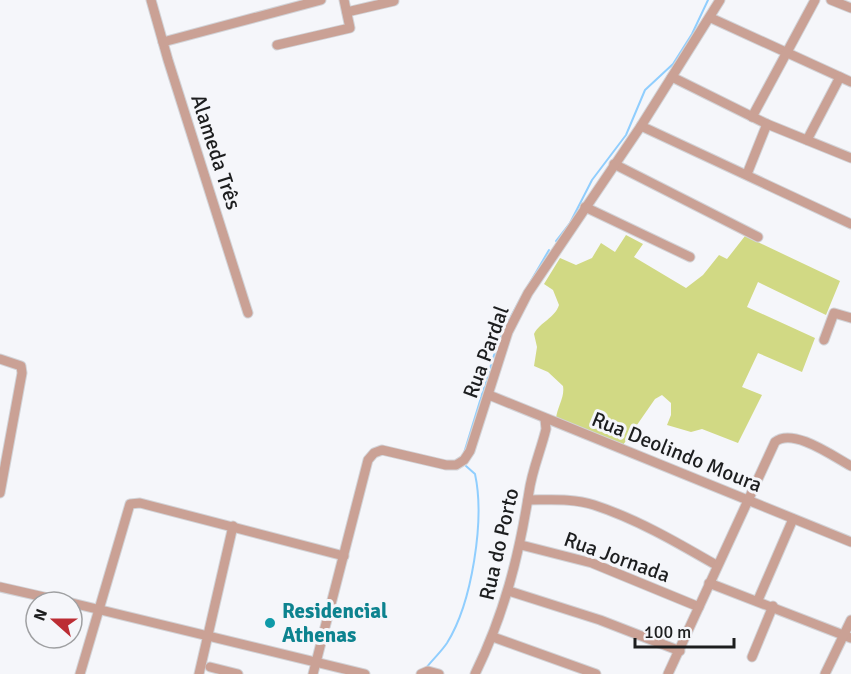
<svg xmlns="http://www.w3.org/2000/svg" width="851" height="674" font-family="Signika,sans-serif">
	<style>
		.green { fill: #d1d984 }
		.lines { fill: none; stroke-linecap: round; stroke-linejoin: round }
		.stream { stroke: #90cefe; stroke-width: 2 }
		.minor-casing { stroke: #d2d3d7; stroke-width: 11 }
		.minor { stroke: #caa195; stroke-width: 9 }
		.culture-dot { fill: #0f9aa8; stroke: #f5f6fa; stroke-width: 2 }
		.labels { text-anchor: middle; stroke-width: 6; stroke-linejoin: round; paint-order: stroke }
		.street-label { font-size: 21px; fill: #1d1e1f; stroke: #f5f6fa }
		.culture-label { font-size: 21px; font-weight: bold; fill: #0d838f; stroke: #f5f6fa; text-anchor: start }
	</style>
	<rect width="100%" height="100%" fill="#f5f6fa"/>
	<path class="green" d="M626,235l17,9 -9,13 52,31 17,-13 16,-20 8,4 18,-23 95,45 -14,34 -68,-33 -11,25 68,31 -13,34 -44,-19 -16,34 20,8 -24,48 -36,-14 -11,3 -24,-7 4,-10v-12l-9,-8 -7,4 -32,46 -67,-26c1,-12 9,-21 7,-33l-15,-14 -14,-6 3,-19 -3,-13c6,-12 21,-16 25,-29l-6,-15 -9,-6 16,-26 16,7 16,-7 9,-15 14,9z"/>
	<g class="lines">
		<g class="stream">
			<polyline points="556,241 570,223 592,180 626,135 645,90 673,64 692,34 708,0"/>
			<polyline points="528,286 549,250"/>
			<polyline points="464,453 499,339 522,296"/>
			<path d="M426,668c7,-9 15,-16 21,-25 25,-40 38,-123 28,-169l-9,-8"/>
		</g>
		<defs>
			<g id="minor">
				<polyline points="151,0 168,60 248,313"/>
				<polyline points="831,0 851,8"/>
				<polyline points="347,12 394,1"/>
				<polyline points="711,18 851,82"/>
				<polyline points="163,42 321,0"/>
				<polyline points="277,45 350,28 344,0"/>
				<polyline points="672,77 767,124 851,158"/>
				<polyline points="752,117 815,0"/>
				<polyline points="641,126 851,224"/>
				<polyline points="807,140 840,77"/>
				<polyline points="614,164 758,237"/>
				<polyline points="747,174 767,124"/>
				<polyline points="585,207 690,257"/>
				<polyline points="824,340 834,313 851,318"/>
				<polyline points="0,359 21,366 22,373 0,493"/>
				<polyline points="489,395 851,542"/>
				<path d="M528,500c22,0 45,-2 66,5 43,14 84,38 122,60"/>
				<polyline points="521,545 592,563 699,607"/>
				<polyline points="709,583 851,638"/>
				<polyline points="0,587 66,602"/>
				<polyline points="509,591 600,620 680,651"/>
				<polyline points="758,600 793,519"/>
				<polyline points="72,603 365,674"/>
				<polyline points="493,637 596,674"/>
				<polyline points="752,657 773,606"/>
				<polyline points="210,667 238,674"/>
				<polyline points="80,674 130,504 140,503 344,556"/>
				<polyline points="199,674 233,526"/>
				<polyline points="313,674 368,460 374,453 382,450 446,465 456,465 464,460 470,451 508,332 528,293 641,126 720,0"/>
				<polyline points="421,674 428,671 439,674"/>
				<path d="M475,674c29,-59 44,-118 54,-182 3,-22 12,-42 17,-63l-1,-10"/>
				<path d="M668,674l107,-232c18,-15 59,15 76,24"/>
				<polyline points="825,674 851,620"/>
			</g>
		</defs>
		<use href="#minor" class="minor-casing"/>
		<use href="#minor" class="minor"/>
	</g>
	<circle class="culture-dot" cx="270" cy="623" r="6"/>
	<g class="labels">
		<g class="street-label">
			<text transform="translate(216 152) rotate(72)" y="7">Alameda Três</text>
			<text transform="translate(486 352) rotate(-70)" y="7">Rua Pardal</text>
			<text transform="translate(677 452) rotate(22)" y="7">Rua Deolindo Moura</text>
			<text transform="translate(499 544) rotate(-77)" y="7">Rua do Porto</text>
			<text transform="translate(617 557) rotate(20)" y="7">Rua Jornada</text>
		</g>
		<g class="culture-label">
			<text x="282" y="618">Residencial<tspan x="282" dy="24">Athenas</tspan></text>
		</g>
	</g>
	<g transform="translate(54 620) rotate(291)"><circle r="28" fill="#f5f6fa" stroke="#9fa0a2" stroke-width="1.5"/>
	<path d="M0-4.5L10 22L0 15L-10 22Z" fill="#bc2d34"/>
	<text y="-9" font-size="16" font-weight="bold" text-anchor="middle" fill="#1d1e1f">N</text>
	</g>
	<path d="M635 638v9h99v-9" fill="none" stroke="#1d1e1f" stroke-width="3"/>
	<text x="644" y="638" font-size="18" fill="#1d1e1f" stroke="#f5f6fa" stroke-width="4.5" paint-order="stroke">100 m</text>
</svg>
